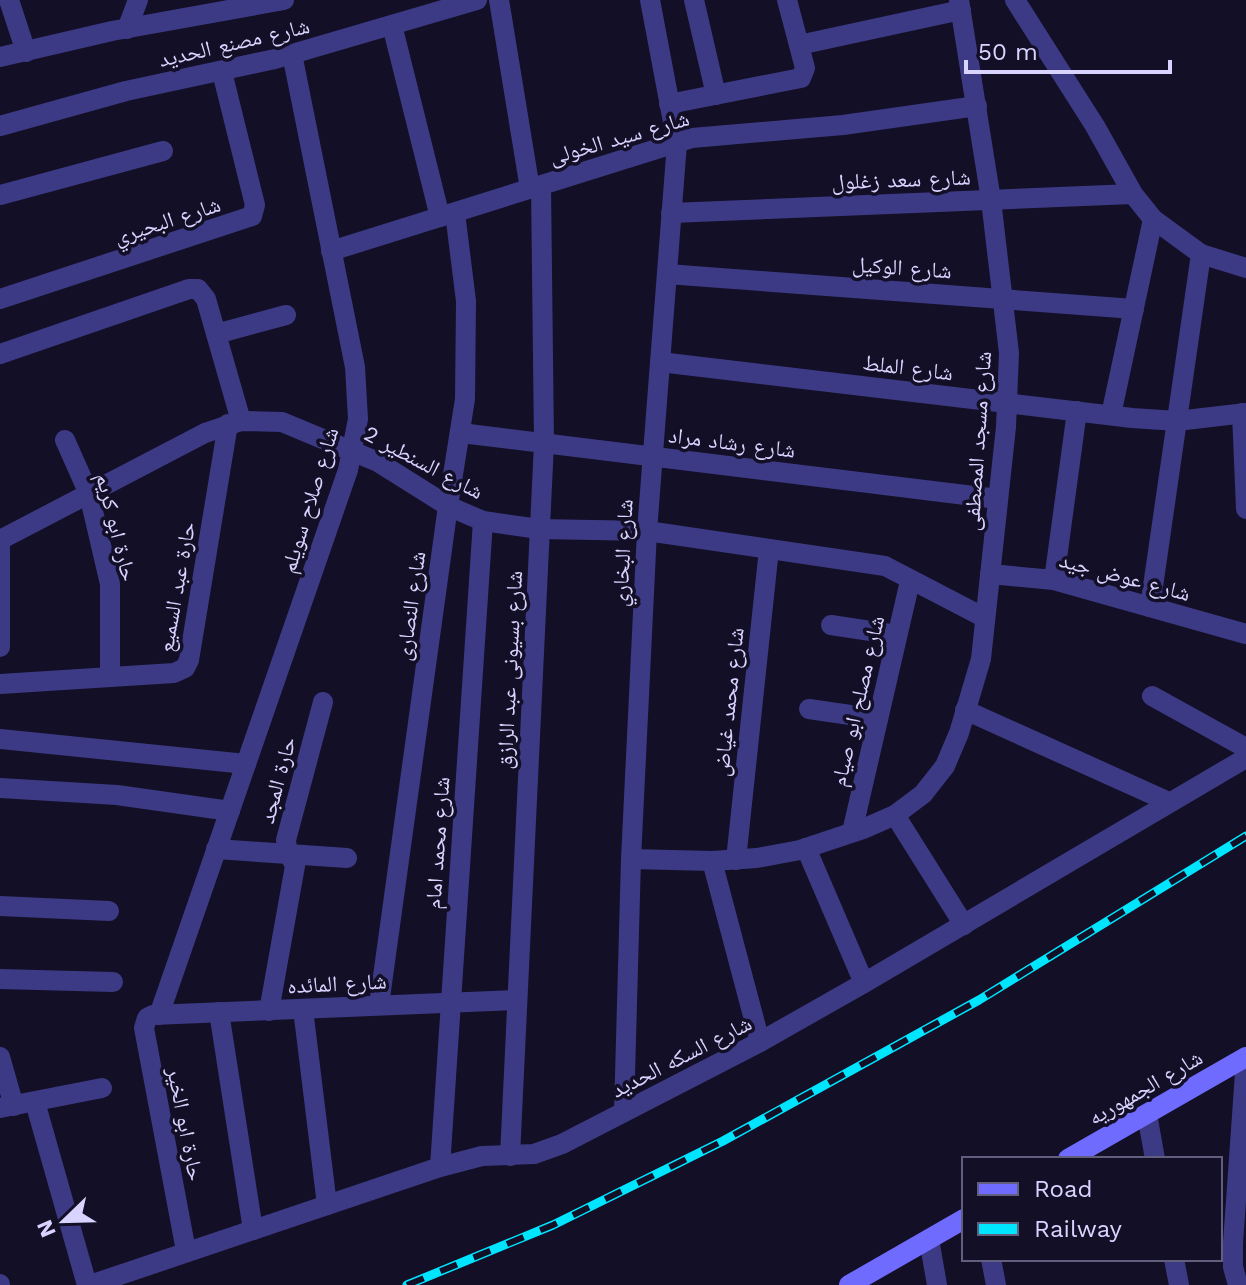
<svg xmlns="http://www.w3.org/2000/svg" width="1246" height="1285" font-family="'Work Sans','Noto Naskh Arabic',sans-serif">
	<style>
		.lines { fill: none; stroke-linecap: round; stroke-linejoin: round }
		.street { stroke: #3d3a85; stroke-width: 20 }
		.secondary { stroke: #6f6bff; stroke-width: 20 }
		.rail-casing { stroke: #00e5ff; stroke-width: 9 }
		.rail { stroke: #130f26; stroke-width: 6; stroke-dasharray: 18; stroke-linecap: butt }
		.labels { text-anchor: middle; stroke-width: 7; stroke-linejoin: round; paint-order: stroke }
		.street-label { font-size: 22px; fill: #d9d4ff; stroke: #130f26 }
	</style>
	<rect width="100%" height="100%" fill="#130f26"/>
	<g class="lines">
		<g class="street">
			<polyline points="9,0 26,52"/>
			<polyline points="499,0 530,189"/>
			<polyline points="694,0 716,95"/>
			<polyline points="1015,0 1095,126 1133,194 1153,219 1201,254 1246,268"/>
			<polyline points="392,25 440,217"/>
			<polyline points="127,29 138,0"/>
			<polyline points="799,45 961,10"/>
			<polyline points="0,57 112,31 284,0"/>
			<polyline points="669,104 801,78 805,68 787,0"/>
			<polyline points="0,126 126,91 275,59 477,0"/>
			<polyline points="0,195 163,151"/>
			<polyline points="671,213 1133,194"/>
			<polyline points="331,251 692,138 843,125 977,106"/>
			<polyline points="667,274 1134,309"/>
			<polyline points="0,299 252,216 255,205 222,72"/>
			<polyline points="216,334 286,315"/>
			<polyline points="0,354 189,289 198,289 206,299 241,421"/>
			<polyline points="660,362 1132,418 1177,421 1246,413"/>
			<polyline points="1242,413 1246,509"/>
			<polyline points="1111,415 1153,219"/>
			<polyline points="461,433 998,499"/>
			<polyline points="65,440 89,494 110,584 110,677"/>
			<polyline points="0,539 0,647"/>
			<polyline points="0,540 205,433 241,421 282,422 378,462 448,506 483,521 539,529 647,531 885,566 985,618"/>
			<polyline points="990,574 1054,580 1246,634"/>
			<polyline points="1054,580 1077,411"/>
			<polyline points="1150,607 1201,254"/>
			<polyline points="831,625 897,635"/>
			<polyline points="0,684 174,673 185,668 189,660 228,424"/>
			<polyline points="1152,696 1246,748"/>
			<polyline points="809,709 878,719"/>
			<polyline points="965,710 1169,802"/>
			<polyline points="0,739 246,764"/>
			<polyline points="0,788 117,795 230,811"/>
			<polyline points="895,815 964,925"/>
			<polyline points="852,832 910,581"/>
			<polyline points="806,848 864,983"/>
			<polyline points="216,849 347,858"/>
			<polyline points="631,859 712,861 757,858 800,850 863,829 895,815 923,794 945,766 959,733 981,659 1006,427 1009,353 991,200 959,0"/>
			<polyline points="736,860 769,549"/>
			<polyline points="712,861 760,1042"/>
			<polyline points="0,906 109,911"/>
			<polyline points="0,979 113,982"/>
			<polyline points="379,1005 448,506 465,399 466,301 455,213"/>
			<polyline points="303,1009 327,1205"/>
			<polyline points="269,1011 295,866 287,849 286,840 323,702"/>
			<polyline points="219,1012 253,1230"/>
			<polyline points="159,1015 348,470 358,419 355,367 292,54"/>
			<polyline points="0,1057 14,1106"/>
			<polyline points="35,1102 87,1285"/>
			<polyline points="0,1108 102,1088"/>
			<polyline points="624,1112 631,859 647,531 677,143 650,0"/>
			<polyline points="1147,1114 1155,1159"/>
			<polyline points="510,1156 544,443 541,186"/>
			<polyline points="440,1167 483,521"/>
			<polyline points="929,1239 937,1285"/>
			<polyline points="186,1251 144,1028 147,1018 153,1015 517,1000"/>
			<polyline points="991,1259 996,1285"/>
			<polyline points="1174,1259 1179,1285"/>
			<polyline points="0,1284 0,1285"/>
			<polyline points="90,1285 440,1167 482,1156 534,1154 562,1144 760,1042 864,983 1246,758"/>
			<polyline points="1238,1285 1233,1267 1233,1243 1246,1059"/>
		</g>
		<g class="secondary">
			<polyline points="1068,1159 1246,1057"/>
			<polyline points="849,1285 964,1219"/>
		</g>
		<defs>
			<polyline id="rail" points="407,1285 553,1225 723,1141 979,1000 1246,836"/>
		</defs>
		<use href="#rail" class="rail-casing"/>
		<use href="#rail" class="rail"/>
	</g>
	<g class="labels">
		<g class="street-label">
			<text transform="translate(234 42) rotate(-13)" y="8">شارع مصنع الحديد</text>
			<text transform="translate(619 137) rotate(-16)" y="8">شارع سيد الخولى</text>
			<text transform="translate(901 179) rotate(-2)" y="8">شارع سعد زغلول</text>
			<text transform="translate(167 220) rotate(-18)" y="8">شارع البحيري</text>
			<text transform="translate(902 267) rotate(4)" y="8">شارع الوكيل</text>
			<text transform="translate(908 367) rotate(7)" y="8">شارع الملط</text>
			<text transform="translate(977 441) rotate(-86)" y="8">شارع مسجد المصطفى</text>
			<text transform="translate(732 442) rotate(7)" y="8">شارع رشاد مراد</text>
			<text transform="translate(424 462) rotate(28)" y="8">شارع السنطير 2</text>
			<text transform="translate(309 500) rotate(-73)" y="8">شارع صلاح سويلم</text>
			<text transform="translate(117 527) rotate(76)" y="8">حارة ابو كريم</text>
			<text transform="translate(622 553) rotate(-87)" y="8">شارع البخاري</text>
			<text transform="translate(1125 576) rotate(15)" y="8">شارع عوض جيد</text>
			<text transform="translate(176 587) rotate(-80)" y="8">حارة عبد السميع</text>
			<text transform="translate(410 606) rotate(-82)" y="8">شارع النصارى</text>
			<text transform="translate(509 670) rotate(-87)" y="8">شارع بسيونى عبد الرازق</text>
			<text transform="translate(857 701) rotate(-77)" y="8">شارع مصلح ابو صيام</text>
			<text transform="translate(728 702) rotate(-84)" y="8">شارع محمد غياض</text>
			<text transform="translate(277 780) rotate(-75)" y="8">حارة المجد</text>
			<text transform="translate(437 843) rotate(-86)" y="8">شارع محمد امام</text>
			<text transform="translate(337 983) rotate(-3)" y="8">شارع المائده</text>
			<text transform="translate(681 1056) rotate(-27)" y="8">شارع السكه الحديد</text>
			<text transform="translate(1145 1087) rotate(-30)" y="8">شارع الجمهوريه</text>
			<text transform="translate(186 1124) rotate(79)" y="8">حارة ابو الخير</text>
		</g>
	</g>
	<rect x="962" y="1157" width="260" height="104" fill="#130f26" stroke="#625e7d" stroke-width="2"/>
	<rect x="978" y="1183" width="40" height="12" fill="#6f6bff" stroke="#625e7d" stroke-width="2"/>
	<text x="1034" y="1197" font-size="24" fill="#d9d4ff">Road</text>
	<rect x="978" y="1223" width="40" height="12" fill="#00e5ff" stroke="#625e7d" stroke-width="2"/>
	<text x="1034" y="1237" font-size="24" fill="#d9d4ff">Railway</text>
	<g transform="translate(64 1221) rotate(247)" stroke="#130f26" stroke-width="6" paint-order="stroke">
	<path d="M0-6L14 30L0 20L-14 30Z" fill="#d9d4ff"/>
	<text y="-12" font-size="22" font-weight="bold" text-anchor="middle" fill="#d9d4ff">N</text>
	</g>
	<path d="M966 60v12h204v-12" fill="none" stroke="#d9d4ff" stroke-width="4"/>
	<text x="978" y="60" font-size="24" fill="#d9d4ff" stroke="#130f26" stroke-width="6" paint-order="stroke">50 m</text>
</svg>
